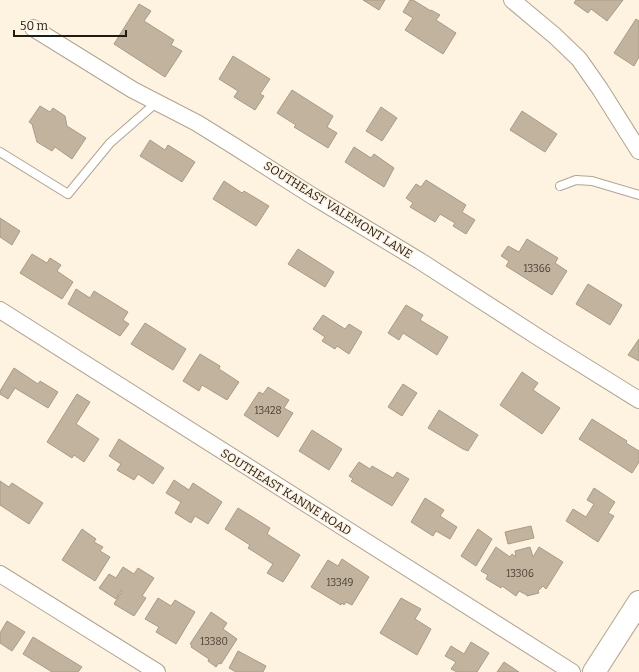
<svg xmlns="http://www.w3.org/2000/svg" width="639" height="672" font-family="Bitter,serif">
	<style>
		.building { fill: #c1b39d; stroke: #a99c87 }
		.lines { fill: none; stroke-linecap: round; stroke-linejoin: round }
		.lane-casing { stroke: #b2a58f; stroke-width: 10 }
		.street-casing { stroke: #b2a58f; stroke-width: 18 }
		.secondary-casing { stroke: #b2a58f; stroke-width: 24 }
		.lane { stroke: #fff; stroke-width: 8 }
		.street { stroke: #fff; stroke-width: 16 }
		.secondary { stroke: #fff; stroke-width: 22 }
		.labels { text-anchor: middle; stroke-width: 3; stroke-linejoin: round; paint-order: stroke }
		.number-label { font-size: 10px; fill: #494136 }
		.street-label { font-size: 12px; fill: #211b13; stroke: #fef2e0 }
	</style>
	<rect width="100%" height="100%" fill="#fef2e0"/>
	<g class="building">
		<polygon points="363,0 385,0 379,10"/>
		<polygon points="410,0 413,0 431,11 431,10 440,15 436,20 456,33 443,54 405,30 413,18 403,12"/>
		<polygon points="576,0 623,0 607,21 591,9 588,13 574,3"/>
		<polygon points="139,4 151,11 144,21 174,40 171,45 182,51 165,77 114,44"/>
		<polygon points="636,19 639,21 639,57 634,66 614,53"/>
		<polygon points="233,56 270,79 260,94 264,96 255,110 234,97 238,91 219,79"/>
		<polygon points="292,90 333,116 327,127 337,133 328,148 294,127 296,125 277,113"/>
		<polygon points="40,106 50,112 53,108 65,116 67,126 86,138 72,159 55,147 52,151 37,142 32,124 29,122"/>
		<polygon points="381,107 397,118 382,141 366,131"/>
		<polygon points="522,111 557,134 545,152 510,130"/>
		<polygon points="150,140 165,150 168,145 195,162 182,182 140,156"/>
		<polygon points="354,147 371,158 374,154 394,168 384,187 345,162"/>
		<polygon points="426,180 466,205 462,212 475,220 466,234 453,226 455,223 440,214 435,222 410,207 413,203 406,198 416,184 421,187"/>
		<polygon points="224,181 242,193 244,191 269,206 256,226 213,199"/>
		<polygon points="0,218 20,231 12,245 0,237"/>
		<polygon points="527,239 558,258 555,263 567,271 552,295 506,266 509,261 501,256 508,246 519,252"/>
		<polygon points="298,249 334,272 325,287 288,264"/>
		<polygon points="32,254 47,263 50,258 61,265 57,271 73,282 62,299 20,273"/>
		<polygon points="588,284 622,305 610,325 576,304"/>
		<polygon points="76,289 90,298 94,291 128,312 123,320 129,324 120,336 68,304"/>
		<polygon points="406,305 423,315 420,320 448,337 437,355 403,333 399,340 388,333"/>
		<polygon points="323,315 345,329 349,324 362,332 349,354 337,346 335,349 322,341 325,337 313,329"/>
		<polygon points="145,323 186,349 173,370 131,344"/>
		<polygon points="639,339 639,361 628,355"/>
		<polygon points="200,354 220,366 219,369 239,382 227,400 202,385 199,391 183,381"/>
		<polygon points="14,368 38,384 40,381 58,392 48,408 15,388 8,399 0,394 0,391"/>
		<polygon points="522,372 538,383 533,390 560,408 542,434 500,405"/>
		<polygon points="403,384 417,393 402,416 388,407"/>
		<polygon points="268,387 289,400 284,408 293,413 278,437 244,415 259,392 263,394"/>
		<polygon points="77,394 90,402 76,424 99,439 84,462 74,455 72,458 47,442"/>
		<polygon points="439,410 478,435 468,451 463,449 428,428"/>
		<polygon points="592,419 627,441 626,443 639,451 639,462 632,473 579,439"/>
		<polygon points="312,430 342,449 329,470 299,451"/>
		<polygon points="119,439 164,468 153,484 138,474 134,480 117,470 121,464 109,456"/>
		<polygon points="359,462 370,469 372,466 393,478 397,472 409,479 392,506 351,481 353,479 349,476"/>
		<polygon points="174,480 189,490 193,483 222,502 208,524 195,516 191,523 175,513 181,502 166,493"/>
		<polygon points="0,481 9,487 12,483 43,503 29,524 0,505"/>
		<polygon points="594,488 615,502 608,513 614,516 598,542 566,521 573,509 586,517 594,504 587,500"/>
		<polygon points="425,498 444,510 440,516 457,527 450,539 436,531 433,536 411,522"/>
		<polygon points="238,508 270,528 267,534 300,555 283,582 267,573 273,564 248,548 250,545 225,529"/>
		<polygon points="531,526 534,538 508,544 505,532"/>
		<polygon points="82,529 96,539 94,542 103,547 100,551 110,557 95,581 62,560"/>
		<polygon points="478,529 492,539 476,566 461,556"/>
		<polygon points="496,547 510,557 512,554 516,557 515,551 530,547 533,557 539,547 563,562 546,589 543,586 538,591 539,593 527,596 526,594 525,594 519,591 516,596 502,586 501,588 486,579 488,575 481,571"/>
		<polygon points="342,559 369,577 352,605 346,602 344,605 342,603 341,605 311,587 328,560 338,566"/>
		<polygon points="123,567 134,574 138,568 154,578 142,596 146,598 134,616 114,604 122,591 121,590 116,599 99,588 109,574 116,578"/>
		<polygon points="158,598 171,606 175,600 195,612 176,644 156,632 159,627 145,619"/>
		<polygon points="401,598 421,609 415,619 431,629 417,655 380,633"/>
		<polygon points="211,612 227,623 223,629 237,639 221,664 219,663 216,667 208,661 209,659 191,647 192,645 190,644"/>
		<polygon points="7,621 25,632 12,651 0,643 0,633"/>
		<polygon points="33,637 82,667 78,672 52,672 23,654"/>
		<polygon points="471,642 489,653 477,672 457,672 451,669 456,662 445,656 451,646 464,654"/>
		<polygon points="238,651 266,666 263,672 236,672 229,668"/>
		<polygon points="504,662 519,672 497,672"/>
	</g>
	<g class="lines">
		<defs>
			<g id="lane">
				<polyline points="0,152 68,194 110,143 157,102"/>
				<polyline points="560,186 576,180 592,181 639,195"/>
			</g>
			<g id="street">
				<polyline points="512,0 555,36 579,59 600,89 639,151"/>
				<polyline points="33,28 133,90 197,123 234,146 314,197 420,261 541,339 639,400"/>
				<polyline points="0,310 572,672"/>
				<polyline points="0,574 157,672"/>
			</g>
			<polyline id="secondary" points="594,672 639,602"/>
		</defs>
		<use href="#lane" class="lane-casing"/>
		<use href="#street" class="street-casing"/>
		<use href="#secondary" class="secondary-casing"/>
		<use href="#lane" class="lane"/>
		<use href="#street" class="street"/>
		<use href="#secondary" class="secondary"/>
	</g>
	<g class="labels">
		<g class="number-label">
			<text x="537" y="272">13366</text>
			<text x="268" y="414">13428</text>
			<text x="520" y="577">13306</text>
			<text x="340" y="586">13349</text>
			<text x="214" y="645">13380</text>
		</g>
		<g class="street-label">
			<text transform="translate(338 210) rotate(32)" y="4">SOUTHEAST VALEMONT LANE</text>
			<text transform="translate(286 492) rotate(32)" y="4">SOUTHEAST KANNE ROAD</text>
		</g>
	</g>
	<path d="M14 30v6h112v-6" fill="none" stroke="#211b13" stroke-width="2"/>
	<text x="20" y="30" font-size="12" fill="#211b13" stroke="#fef2e0" stroke-width="3" paint-order="stroke">50 m</text>
</svg>
